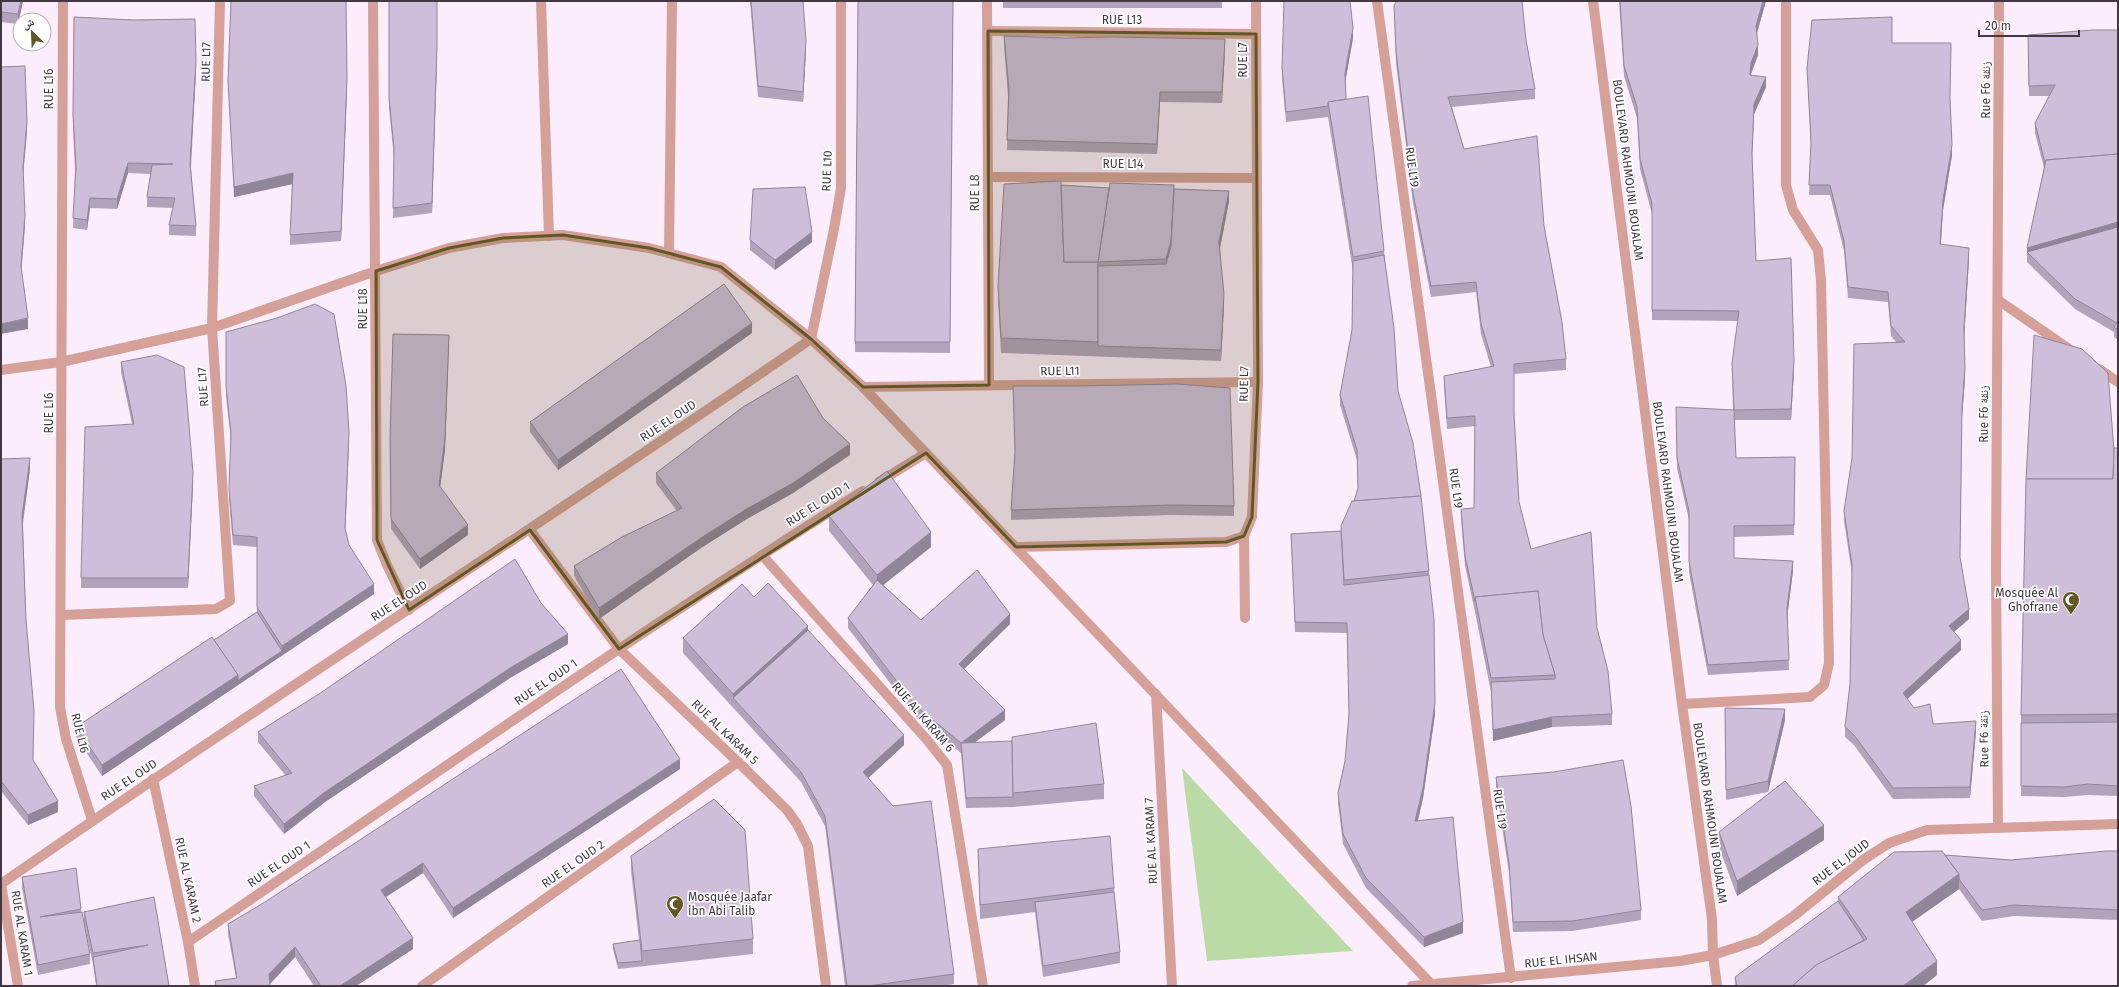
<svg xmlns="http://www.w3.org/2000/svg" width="2119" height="987" font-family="'Fira Sans','Noto Naskh Arabic',sans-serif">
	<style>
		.green { fill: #bbdba6 }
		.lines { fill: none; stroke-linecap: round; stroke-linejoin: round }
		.minor { stroke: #d5a098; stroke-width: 10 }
		.tertiary { stroke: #d5a098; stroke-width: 10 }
		.wall { fill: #b1a3bb }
		.shaded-wall { fill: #908599 }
		.building { fill: #cebeda; stroke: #908599 }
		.marked { fill: #615724; fill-opacity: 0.2; stroke: #615724; stroke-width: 3; stroke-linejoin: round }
		.labels { text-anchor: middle; stroke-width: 3.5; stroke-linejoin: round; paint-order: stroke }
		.street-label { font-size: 12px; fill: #413842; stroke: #fff }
		.poi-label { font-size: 12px; fill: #413842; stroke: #fff; text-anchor: end }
	</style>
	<rect width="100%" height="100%" fill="#fcedfc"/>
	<polygon class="green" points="1182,768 1353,951 1207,961"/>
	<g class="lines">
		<g class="minor">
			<polyline points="63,1 60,707 66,739 92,820"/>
			<polyline points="373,1 377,540 387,565 409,610"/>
			<polyline points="541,1 549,236"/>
			<polyline points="987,1 989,385"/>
			<polyline points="1377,1 1511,978"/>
			<polyline points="988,31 1256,34"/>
			<polyline points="988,177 1257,178"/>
			<polyline points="669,253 672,1"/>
			<polyline points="1998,300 2072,351"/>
			<polyline points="2099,369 2118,382"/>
			<polyline points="1,370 61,362 212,328 376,271 449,248 503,238 563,235 649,248 721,267 811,339 863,387 1432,985"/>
			<polyline points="863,387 1258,382"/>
			<polyline points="879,482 926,453"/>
			<polyline points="530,530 619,649 738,762 787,810 797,824 808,846 826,986"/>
			<polyline points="1016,547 1226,542 1244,536"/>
			<polyline points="762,555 928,741 947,765 983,986"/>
			<polyline points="62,615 216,609 230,601 212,328 220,1"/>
			<polyline points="1245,618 1244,536 1252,517 1258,382 1256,1"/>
			<polyline points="1156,694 1172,986"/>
			<polyline points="1682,704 1810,697 1824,685 1829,663 1821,280 1818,250 1793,210 1786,185 1786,1"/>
			<polyline points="153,779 188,942 195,986"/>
			<polyline points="1998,828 1996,571 1999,1"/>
			<path d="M188,942c224,-152 446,-308 675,-451"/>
			<path d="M18,986l-17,-102c267,-186 542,-360 810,-545l23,-110 7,-41v-187"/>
			<polyline points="422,986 738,762"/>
			<polyline points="1412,986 1680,961 1713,955 1759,940 1795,915 1863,860 1889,843 1927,830 2118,824"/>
		</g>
		<polyline class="tertiary" points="1593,1 1682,704 1712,919 1713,955 1717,986"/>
	</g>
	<g class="wall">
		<polygon points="1,1 23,1 18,24 1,22"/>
		<polygon points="389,1 437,57 432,213 393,218 394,158 389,108"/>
		<polygon points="750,1 803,1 806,50 803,102 758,97"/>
		<polygon points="858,1 953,1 950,353 855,352"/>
		<rect x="1003" y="1" width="219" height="7"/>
		<polygon points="1619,1 1766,1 1757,33 1758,55 1751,75 1766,87 1754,114 1752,159 1756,261 1794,370 1791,420 1734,420 1736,458 1795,457 1794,535 1734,537 1734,558 1793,571 1787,616 1789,670 1708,675 1689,572 1689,520 1677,468 1676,417 1733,410 1732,363 1738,321 1652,320 1652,214 1640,169 1637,118 1624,76"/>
		<polygon points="1394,5 1526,40 1535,89 1535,99 1452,107 1464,149 1544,226 1566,359 1566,370 1514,374 1514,415 1519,502 1531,549 1597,628 1612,714 1612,725 1552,727 1493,741 1491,692 1475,612 1465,566 1461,519 1461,509 1474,508 1475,426 1447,429 1444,386 1444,376 1491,367 1481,334 1476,292 1431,297 1413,203 1396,63"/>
		<polygon points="74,17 196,71 191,168 196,226 196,236 169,235 169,225 173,208 147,207 147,197 151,174 128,173 117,209 90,208 87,230 73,228 75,171 73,125"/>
		<polygon points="2118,30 2118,340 2114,337 2114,332 2075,309 2027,262 2027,248 2044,168 2035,133 2035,123 2050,96 2029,96 2028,35"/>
		<polygon points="1004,36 1225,49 1222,103 1160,102 1157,154 1007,150 1008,97 1004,46"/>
		<polygon points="1353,38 1345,83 1346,99 1384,251 1398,391 1429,571 1435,714 1423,798 1418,821 1463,933 1424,947 1366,888 1343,844 1338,803 1338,793 1345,761 1349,716 1347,633 1295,632 1291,534 1341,531 1354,501 1358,489 1357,460 1340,405 1340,395 1352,330 1353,271 1328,117 1286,122 1282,78 1282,68"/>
		<polygon points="1892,43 1950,101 1952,155 1943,210 1941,244 1969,259 1964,336 1965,379 1962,417 1960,557 1969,619 1954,632 1961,650 1907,699 1914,708 1933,724 1976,731 1970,798 1893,799 1854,745 1845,737 1845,727 1850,684 1852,574 1844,521 1844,511 1896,342 1891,336 1888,302 1848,298 1844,251 1830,195 1809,195 1811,147 1807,68"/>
		<polygon points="228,81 347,88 341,241 290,245 292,184 234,197"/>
		<polygon points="1061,185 1109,188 1174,189 1229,201 1220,249 1224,305 1221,361 1001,353 998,301 998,286"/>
		<polygon points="750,240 812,242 775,270 750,250"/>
		<polygon points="226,332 349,442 345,530 349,545 374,594 102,776 76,737 76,727 214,640 257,612 257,547 233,545 229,498 231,441 226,396"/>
		<polygon points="752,333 558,470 530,432 530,422"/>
		<polygon points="449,345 445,450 440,487 468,535 420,569 391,529 390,438"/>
		<polygon points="121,362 193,484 188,588 81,588 81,578 132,424 121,372"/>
		<polygon points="823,418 850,455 793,493 745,520 701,548 599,619 574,576 574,566 677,511 656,483 656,473"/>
		<polygon points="2118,448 2118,796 2088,795 2064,797 2021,796 2021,715 2114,451"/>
		<polygon points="1015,454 1234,506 1234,516 1172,515 1011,520 1011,510"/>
		<polygon points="1,459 30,469 23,524 26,620 33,761 58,812 28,825 1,791"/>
		<polygon points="829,516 931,547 883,585 921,620 1010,624 964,669 1005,720 975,742 1104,784 1104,799 1013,807 966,808 961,753 916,717 848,628 848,618 873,585 829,531"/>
		<polygon points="754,597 808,631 904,745 868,778 954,974 954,984 942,986 845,986 825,826 801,782 683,653 683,638"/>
		<polygon points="541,603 568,644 510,678 325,802 284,834 254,796 254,786 286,776 258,742 258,732"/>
		<polygon points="1725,708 1785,720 1768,792 1726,800"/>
		<polygon points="680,769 453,918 423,873 386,897 413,949 356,986 314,986 295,957 270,984 270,986 215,986 215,981 236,978 228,934 228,924"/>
		<polygon points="1496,777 1641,910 1641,920 1572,931 1513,932 1509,873 1496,787"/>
		<polygon points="1719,832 1824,840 1737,896 1719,847"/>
		<polygon points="978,849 1114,888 1120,952 1120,963 1043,977 1035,912 980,919"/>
		<polygon points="2118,851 2118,920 2014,916 1982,921 1959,889 1912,922 1937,975 1923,986 1735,986 1735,977 1838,901 1838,897 1945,855 2011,860"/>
		<polygon points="631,856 753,939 753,954 618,969 613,949 613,944 639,940 631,871"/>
		<polygon points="22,877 81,909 81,913 90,954 90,964 38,975 22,888"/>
		<polygon points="154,897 169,986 96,986 93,964 84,922 84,912"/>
	</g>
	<g class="shaded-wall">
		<polygon points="21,1 23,1 18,24 18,14"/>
		<polygon points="1763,1 1766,1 1756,36 1756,26"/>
		<polygon points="1353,28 1353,38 1345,83 1345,73"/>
		<polygon points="1225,39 1225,49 1222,103 1222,92"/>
		<polygon points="806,40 806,50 803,102 803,92"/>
		<polygon points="1758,45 1758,55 1751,73 1750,85 1750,75 1751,63"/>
		<polygon points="437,46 437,57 432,213 432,203"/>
		<polygon points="196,61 196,71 190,174 190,164"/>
		<polygon points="1766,77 1766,87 1754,114 1752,163 1754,104"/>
		<polygon points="347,78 347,88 341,241 341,231"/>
		<polygon points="1160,92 1160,102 1157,154 1157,144"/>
		<polygon points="27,122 27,132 23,177 23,167"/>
		<polygon points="1952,145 1952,155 1943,210 1940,254 1940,244 1943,200"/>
		<polygon points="128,163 128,173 117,209 117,199"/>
		<polygon points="293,173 293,184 234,197 234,187"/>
		<polygon points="1229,191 1229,201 1219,252 1219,242"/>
		<polygon points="90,198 90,208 87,230 87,220"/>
		<polygon points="25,215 25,226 21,276 21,266"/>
		<polygon points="2118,222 2118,237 2027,252 2027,262 2027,248"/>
		<polygon points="812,232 812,242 775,270 775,260"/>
		<polygon points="1171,241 1171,256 1166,274 1166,259"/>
		<polygon points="1969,248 1969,259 1964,340 1964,329"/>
		<polygon points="1224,294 1224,305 1221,361 1221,350"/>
		<polygon points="28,318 28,329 1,334 1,324"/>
		<polygon points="752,323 752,333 558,470 558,460"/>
		<polygon points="449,335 445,450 439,496 439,485"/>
		<polygon points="1794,360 1794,370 1791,420 1791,409"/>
		<polygon points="1965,369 1965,379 1962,417 1962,407"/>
		<polygon points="349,432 349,442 345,539 345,528"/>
		<polygon points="850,444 850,455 793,493 745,520 701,548 599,619 599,608 701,538"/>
		<polygon points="30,458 30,469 22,526 22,516"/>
		<polygon points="193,473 193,484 188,588 188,578"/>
		<polygon points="468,525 468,535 420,569 420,559"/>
		<polygon points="931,532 931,547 877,590 877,575"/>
		<polygon points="1793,561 1793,571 1787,619 1787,608"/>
		<polygon points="374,584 374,594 102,776 102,765 238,675 282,651 282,646"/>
		<polygon points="1969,609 1969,619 1949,636 1949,626"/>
		<polygon points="1010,614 1010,624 959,674 959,664"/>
		<polygon points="808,626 808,641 733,698 733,708 733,694"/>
		<polygon points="568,634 568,644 510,678 325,802 284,834 284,824 325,792 510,668"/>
		<polygon points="1961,640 1961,650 1903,703 1903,693"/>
		<polygon points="1435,703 1435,714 1423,798 1415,831 1415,821"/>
		<polygon points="1785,709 1785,720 1768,792 1768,781"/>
		<polygon points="1005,710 1005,720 962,752 961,743"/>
		<polygon points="1552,717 1552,727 1493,741 1493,730"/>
		<polygon points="1976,721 1976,731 1970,798 1970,787"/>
		<polygon points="904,735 904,745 863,783 863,772"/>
		<polygon points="680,759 680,769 453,918 453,908"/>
		<polygon points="58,801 58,812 28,825 28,815"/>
		<polygon points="1824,825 1824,840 1737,896 1737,881"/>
		<polygon points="423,863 423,873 381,900 381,890"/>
		<polygon points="1959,874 1959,889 1906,926 1906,912"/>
		<polygon points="1463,922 1463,933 1424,947 1424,937"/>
		<polygon points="413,938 413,949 356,986 340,986"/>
		<polygon points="295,947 295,957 269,985 269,974"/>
		<polygon points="1937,961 1937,975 1923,986 1903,986"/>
	</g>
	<g class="building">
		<polygon points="1,1 21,1 18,14 1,12"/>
		<polygon points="231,1 346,1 347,78 341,231 290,235 293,173 234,187 228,81"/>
		<polygon points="389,1 437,1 437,46 432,203 393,208 394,148 389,98"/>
		<polygon points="751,1 803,1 806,40 803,92 758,86"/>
		<polygon points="858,1 953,1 950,342 855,342"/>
		<polygon points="1284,1 1350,1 1353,28 1345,73 1346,99 1328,102 1328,106 1286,112 1282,68"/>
		<polygon points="1397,1 1522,1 1526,40 1535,89 1448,97 1464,149 1537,136 1544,226 1562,322 1566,359 1514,364 1514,413 1519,502 1531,549 1591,532 1597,628 1608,671 1612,714 1552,717 1493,730 1491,682 1555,679 1555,675 1543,635 1538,591 1475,597 1475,601 1465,556 1461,509 1474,508 1475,416 1447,418 1444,376 1494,366 1481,324 1476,282 1431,286 1413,193 1396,52 1394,5"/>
		<polygon points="1620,1 1763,1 1756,26 1758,45 1751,63 1750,75 1766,77 1754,104 1752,153 1756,261 1791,258 1794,360 1791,409 1734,410 1732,363 1739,311 1652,310 1652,204 1640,159 1637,107 1624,66"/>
		<polygon points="74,17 133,20 195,19 196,61 190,164 196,226 169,225 175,198 147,197 152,165 173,164 128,163 117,199 90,198 87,220 73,218 76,166 73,115"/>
		<polygon points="1892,17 1892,43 1951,43 1950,98 1952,145 1943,200 1940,244 1969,248 1964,329 1965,369 1962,407 1960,557 1969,609 1949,626 1961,640 1903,693 1914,708 1930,704 1933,724 1976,721 1970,787 1893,788 1854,735 1845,727 1850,684 1852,565 1844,511 1852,458 1854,344 1905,342 1891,326 1888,292 1848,287 1844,241 1830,185 1809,185 1811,141 1807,68 1812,20"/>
		<polygon points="2092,30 2118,30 2118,154 2046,160 2045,163 2035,123 2055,85 2029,86 2028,35"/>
		<polygon points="1004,36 1066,38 1110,37 1225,39 1222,92 1160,92 1157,144 1007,140 1009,89"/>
		<polygon points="25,66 27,122 23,167 25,215 21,266 28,318 1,324 1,67"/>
		<polygon points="1368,96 1384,251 1353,257 1328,102"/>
		<polygon points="2118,154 2118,222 2027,248 2046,160"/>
		<polygon points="1061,181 1064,262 1098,262 1098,342 1001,338 998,286 1004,184"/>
		<polygon points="1110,183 1174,185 1171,241 1166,259 1098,262"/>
		<polygon points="1061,185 1109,188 1098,262 1064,262"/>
		<polygon points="805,187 812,232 775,260 750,240 753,189"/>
		<polygon points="1174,189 1229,191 1219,242 1224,294 1221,350 1098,346 1098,266 1166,264 1171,246"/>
		<polygon points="2118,227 2118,330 2114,327 2117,323 2075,299 2027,252"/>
		<polygon points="1384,255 1394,328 1398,391 1413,443 1421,496 1354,501 1358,488 1357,450 1340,395 1352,330 1353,261"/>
		<polygon points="724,284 752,323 558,460 530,422"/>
		<polygon points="315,304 334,314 346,386 349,432 345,528 349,545 374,584 282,646 257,607 257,537 233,535 229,488 231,433 226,386 226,332 277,318"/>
		<polygon points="393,334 449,335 445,439 439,485 468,525 420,559 391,519 390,438"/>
		<polygon points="2034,335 2082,349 2108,373 2114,451 2113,479 2026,479"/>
		<polygon points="157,355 184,367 193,473 188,578 81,578 85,427 134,424 121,362"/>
		<polygon points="797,375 823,418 850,444 793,483 745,510 701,538 599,608 574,566 622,537 682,508 656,473 743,407"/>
		<polygon points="1177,384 1230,388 1234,506 1172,505 1011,510 1015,452 1013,386 1077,386"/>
		<polygon points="1676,407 1734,410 1736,458 1795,457 1794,525 1734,526 1734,558 1793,561 1787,608 1789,660 1708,665 1689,561 1689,511 1677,458"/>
		<polygon points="2114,448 2118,448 2118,714 2021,715 2026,479 2113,479"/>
		<polygon points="30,458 22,516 26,620 34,711 33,760 58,801 28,815 1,781 1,459"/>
		<polygon points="887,471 931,532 877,575 829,516"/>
		<polygon points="1421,496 1429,571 1344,580 1341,526 1352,501"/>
		<polygon points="1341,531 1344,585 1429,575 1434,619 1435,703 1423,788 1415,821 1453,817 1463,922 1424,937 1366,878 1343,834 1338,793 1345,761 1349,714 1347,623 1295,622 1291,534"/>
		<polygon points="515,559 541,603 568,634 510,668 325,792 284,824 254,786 292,773 258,732 319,694"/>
		<polygon points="977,570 1010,614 959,664 1005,710 961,743 1012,741 1013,797 966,798 961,743 916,706 848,618 877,580 921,620"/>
		<polygon points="768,583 808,626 733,694 683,638 742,584 754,597"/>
		<polygon points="1538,591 1543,635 1555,675 1491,678 1475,597"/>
		<polygon points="257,612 282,651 238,680 238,675 214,640"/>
		<polygon points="808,630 904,735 863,772 893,806 931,801 954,974 868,986 847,986 825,816 801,772 733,698"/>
		<polygon points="212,637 238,675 102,765 76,727"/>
		<polygon points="621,669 680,759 453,908 423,863 381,890 413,938 340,986 321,986 295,947 269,974 270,986 216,986 215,981 237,978 228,924 265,902"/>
		<polygon points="1725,708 1785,709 1768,781 1726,790"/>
		<polygon points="2118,722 2118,786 2088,784 2064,787 2021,786 2021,723"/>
		<polygon points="1096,723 1104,784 1013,793 1012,737"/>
		<polygon points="1623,760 1631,806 1641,910 1572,921 1513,922 1509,863 1496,777 1554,772"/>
		<polygon points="1785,781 1824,825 1737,881 1719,832"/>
		<polygon points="714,799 745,830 753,939 642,951 631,856"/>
		<polygon points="1110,836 1114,888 980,905 978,849"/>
		<polygon points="1942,851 1959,874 1906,912 1937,961 1903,986 1792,986 1816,965 1867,939 1838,897 1894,852"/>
		<polygon points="2106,851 2118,851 2118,910 2014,905 1982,910 1959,879 1959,874 1945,855 2011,860"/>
		<polygon points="76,868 81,909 40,917 82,912 90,954 38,965 22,877"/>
		<polygon points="1114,892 1120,952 1043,966 1035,902"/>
		<polygon points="154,897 169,986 97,986 93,957 148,945 93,953 84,912"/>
		<polygon points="1838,901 1864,940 1816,965 1792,986 1737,986 1735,977"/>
		<polygon points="640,940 642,961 618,963 613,944"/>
	</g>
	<path class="marked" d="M988,31l268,3 2,348 -6,135 -8,19 -18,6 -210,5 -90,-94 -307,196 -89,-119 -121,80 -32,-70 -1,-269 73,-23 54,-10 60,-3 86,13 72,19 90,72 52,48 126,-2z"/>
	<defs>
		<symbol id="mosque-pin" viewBox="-11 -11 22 30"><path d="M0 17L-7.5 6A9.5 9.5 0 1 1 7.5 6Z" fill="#615724" stroke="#fff"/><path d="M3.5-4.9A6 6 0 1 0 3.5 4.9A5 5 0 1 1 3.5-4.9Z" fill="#fff"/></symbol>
	</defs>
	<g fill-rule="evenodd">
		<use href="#mosque-pin" x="2061" y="590" width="20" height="27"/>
		<use href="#mosque-pin" x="665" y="894" width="20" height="27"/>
	</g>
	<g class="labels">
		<g class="street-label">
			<text x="1122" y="24">RUE L13</text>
			<text transform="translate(1243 60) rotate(-90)" y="4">RUE L7</text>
			<text transform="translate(206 62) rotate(-89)" y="4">RUE L17</text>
			<text transform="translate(49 89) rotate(-90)" y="4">RUE L16</text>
			<text transform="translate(1986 90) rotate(-90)" y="4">Rue F6 زنقة</text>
			<text x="1123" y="168">RUE L14</text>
			<text transform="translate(1412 167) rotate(82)" y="4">RUE L19</text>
			<text transform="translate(1628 170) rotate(83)" y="4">BOULEVARD RAHMOUNI BOUALAM</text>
			<text transform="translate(827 171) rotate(-88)" y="4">RUE L10</text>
			<text transform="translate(975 193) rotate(-90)" y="4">RUE L8</text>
			<text transform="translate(363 309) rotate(-90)" y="4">RUE L18</text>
			<text transform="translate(1060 371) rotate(-1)" y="4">RUE L11</text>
			<text transform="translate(1244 384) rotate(-89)" y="4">RUE L7</text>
			<text transform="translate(203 387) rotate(-94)" y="4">RUE L17</text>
			<text transform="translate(49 413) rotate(-90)" y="4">RUE L16</text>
			<text transform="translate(1984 414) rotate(-90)" y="4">Rue F6 زنقة</text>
			<text transform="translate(668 421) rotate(-34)" y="4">RUE EL OUD</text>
			<text transform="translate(1456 488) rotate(82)" y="4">RUE L19</text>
			<text transform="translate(1668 492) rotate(83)" y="4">BOULEVARD RAHMOUNI BOUALAM</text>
			<text transform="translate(818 504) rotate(-32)" y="4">RUE EL OUD 1</text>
			<text transform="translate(399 601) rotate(-33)" y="4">RUE EL OUD</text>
			<text transform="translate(546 682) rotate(-34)" y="4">RUE EL OUD 1</text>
			<text transform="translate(923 717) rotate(49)" y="4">RUE AL KARAM 6</text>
			<text transform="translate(725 732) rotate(44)" y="4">RUE AL KARAM 5</text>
			<text transform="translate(80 733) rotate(76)" y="4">RUE L16</text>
			<text transform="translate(1984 739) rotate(-91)" y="4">Rue F6 زنقة</text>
			<text transform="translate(129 780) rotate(-34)" y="4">RUE EL OUD</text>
			<text transform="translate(1500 809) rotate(82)" y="4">RUE L19</text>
			<text transform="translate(1710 813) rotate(82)" y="4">BOULEVARD RAHMOUNI BOUALAM</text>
			<text transform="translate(1151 841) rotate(-93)" y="4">RUE AL KARAM 7</text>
			<text transform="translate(1841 862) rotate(-37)" y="4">RUE EL JOUD</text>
			<text transform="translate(279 864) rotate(-34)" y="4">RUE EL OUD 1</text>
			<text transform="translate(573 864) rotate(-35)" y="4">RUE EL OUD 2</text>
			<text transform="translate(188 880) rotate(78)" y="4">RUE AL KARAM 2</text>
			<text transform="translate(22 933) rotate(81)" y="4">RUE AL KARAM 1</text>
			<text transform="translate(1561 960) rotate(-6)" y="4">RUE EL IHSAN</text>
		</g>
		<g class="poi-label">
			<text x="2058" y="597">Mosquée Al<tspan x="2058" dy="14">Ghofrane</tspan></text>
			<text x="688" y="901" text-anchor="start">Mosquée Jaafar<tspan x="688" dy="14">ibn Abi Talib</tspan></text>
		</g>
	</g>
	<rect width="2119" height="987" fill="none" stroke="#413842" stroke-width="4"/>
	<g transform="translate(32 32) rotate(336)"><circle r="19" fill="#ffffff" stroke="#b3afb3"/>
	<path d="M0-3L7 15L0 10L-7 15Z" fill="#615724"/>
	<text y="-6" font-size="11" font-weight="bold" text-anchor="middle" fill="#413842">ش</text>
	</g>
	<path d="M1979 30v6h100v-6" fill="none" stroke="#413842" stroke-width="2"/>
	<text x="1985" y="30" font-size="12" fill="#413842" stroke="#ffffff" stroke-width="3" paint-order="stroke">20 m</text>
</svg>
